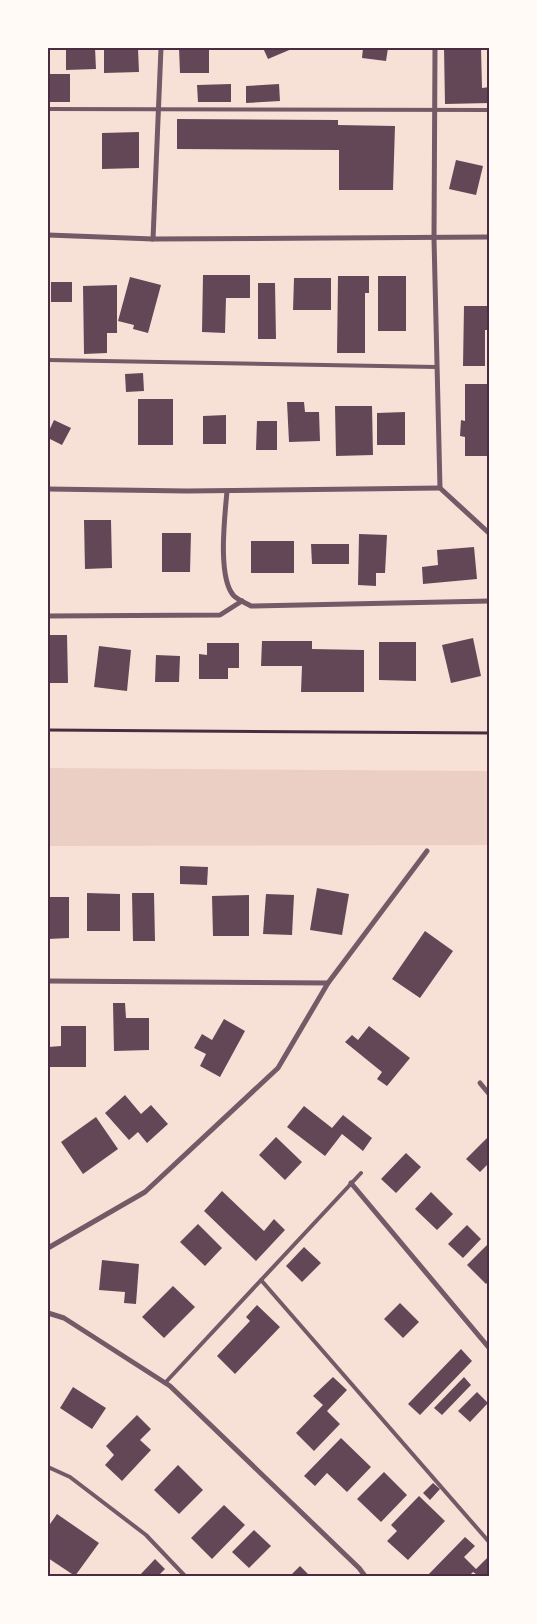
<svg xmlns="http://www.w3.org/2000/svg" width="537" height="1624" font-family="'Varela Round',sans-serif">
	<style>
		.green { fill: #ebcfc5 }
		.building { fill: #644757 }
		.lines { fill: none; stroke-linecap: round; stroke-linejoin: round }
		.path { stroke: #4a2c40; stroke-width: 3 }
		.service { stroke: #755966; stroke-width: 4 }
		.minor { stroke: #755966; stroke-width: 5 }
		.neatline { fill: none; stroke: #4a2c40; stroke-width: 2 }
	</style>
	<rect width="100%" height="100%" fill="#f7e1d7"/>
	<polygon class="green" points="48,768 489,771 489,845 48,846"/>
	<g class="building">
		<polygon points="66,48 95,48 96,69 66,70"/>
		<polygon points="104,48 138,48 139,72 104,73"/>
		<polygon points="179,48 209,48 209,73 180,73"/>
		<polygon points="263,48 294,48 268,59"/>
		<polygon points="363,48 388,48 386,61 362,58"/>
		<polygon points="444,48 481,48 482,88 490,87 490,103 445,104"/>
		<rect x="48" y="74" width="22" height="28"/>
		<polygon points="231,84 231,102 198,102 197,85"/>
		<polygon points="279,84 280,101 246,103 246,86"/>
		<polygon points="177,119 338,120 338,125 395,126 393,190 339,190 339,150 177,149"/>
		<polygon points="139,132 139,168 102,169 102,133"/>
		<polygon points="456,160 483,166 476,195 449,189"/>
		<polygon points="203,275 250,275 250,298 226,298 225,333 202,332"/>
		<polygon points="338,276 369,276 369,293 365,293 365,353 337,353"/>
		<rect x="378" y="276" width="28" height="55"/>
		<polygon points="130,277 161,285 148,333 133,329 134,325 118,321"/>
		<polygon points="294,278 331,278 331,310 293,310"/>
		<rect x="51" y="282" width="21" height="20"/>
		<polygon points="258,283 275,283 276,339 258,339"/>
		<polygon points="117,285 117,333 107,333 107,353 84,354 83,286"/>
		<polygon points="464,306 490,306 490,330 485,330 485,366 463,366"/>
		<polygon points="143,373 144,391 126,392 125,374"/>
		<polygon points="465,384 490,384 490,456 465,456 465,437 460,436 461,420 465,421"/>
		<rect x="138" y="399" width="35" height="46"/>
		<polygon points="287,402 304,402 305,412 319,412 320,441 289,442"/>
		<polygon points="335,406 372,406 373,455 336,456"/>
		<polygon points="405,412 405,445 377,445 377,413"/>
		<polygon points="226,415 226,444 203,444 203,416"/>
		<polygon points="54,420 71,428 62,445 48,438 48,433"/>
		<polygon points="257,421 277,421 277,450 256,450"/>
		<polygon points="84,520 111,520 112,568 85,569"/>
		<polygon points="162,533 191,533 190,572 162,572"/>
		<polygon points="359,534 387,535 385,573 376,573 376,586 358,585"/>
		<rect x="251" y="541" width="43" height="32"/>
		<polygon points="311,544 349,544 349,564 312,564"/>
		<polygon points="474,547 477,579 423,584 422,567 438,565 437,550"/>
		<polygon points="48,635 67,635 68,683 48,683"/>
		<polygon points="473,638 481,676 451,683 442,645"/>
		<polygon points="262,641 312,641 312,649 364,650 364,692 301,692 302,666 261,666"/>
		<polygon points="379,642 416,642 416,681 379,680"/>
		<polygon points="207,643 239,643 239,668 228,668 228,679 199,679 199,654 207,655"/>
		<polygon points="99,646 131,650 127,691 94,687"/>
		<polygon points="156,655 180,656 179,682 155,682"/>
		<polygon points="180,866 208,867 207,885 180,884"/>
		<polygon points="48,883 49,883 49,897 69,897 69,938 48,939"/>
		<polygon points="317,888 349,894 342,935 310,930"/>
		<polygon points="87,893 120,894 120,931 87,931"/>
		<polygon points="132,893 154,893 155,941 133,941"/>
		<polygon points="266,894 294,895 292,935 263,934"/>
		<polygon points="249,895 249,936 213,936 212,896"/>
		<polygon points="425,931 453,951 420,998 392,979"/>
		<polygon points="113,1003 125,1003 126,1018 149,1018 149,1050 114,1051"/>
		<polygon points="224,1019 245,1031 220,1077 200,1066 206,1054 194,1048 202,1034 212,1040"/>
		<polygon points="61,1026 86,1026 86,1067 48,1067 48,1047 61,1046"/>
		<polygon points="369,1026 410,1058 387,1086 377,1079 382,1072 345,1042 352,1035 358,1040"/>
		<polygon points="125,1095 141,1114 151,1105 168,1124 147,1143 138,1132 129,1140 105,1113"/>
		<polygon points="304,1106 332,1128 343,1115 372,1138 363,1151 342,1134 325,1156 287,1127"/>
		<polygon points="96,1117 118,1149 83,1174 61,1142"/>
		<polygon points="276,1137 302,1162 285,1180 259,1155"/>
		<polygon points="488,1137 490,1138 490,1162 480,1172 466,1159"/>
		<polygon points="406,1153 421,1167 396,1193 381,1179"/>
		<polygon points="222,1191 264,1231 274,1219 285,1230 256,1261 204,1211"/>
		<polygon points="431,1192 453,1214 437,1230 415,1209"/>
		<polygon points="198,1224 222,1248 205,1266 180,1242"/>
		<polygon points="467,1225 481,1239 463,1258 448,1244"/>
		<polygon points="490,1242 490,1280 486,1284 467,1265"/>
		<polygon points="304,1247 321,1263 302,1282 286,1266"/>
		<polygon points="102,1260 139,1264 136,1304 124,1303 125,1292 99,1290"/>
		<polygon points="173,1286 195,1307 164,1338 142,1317"/>
		<polygon points="400,1303 419,1322 403,1338 384,1319"/>
		<polygon points="257,1305 280,1327 235,1374 217,1356 250,1321 246,1317"/>
		<polygon points="461,1349 472,1361 420,1415 408,1404"/>
		<polygon points="333,1377 347,1390 327,1411 340,1424 314,1451 296,1433 323,1405 313,1396"/>
		<polygon points="464,1377 471,1385 442,1415 434,1408"/>
		<polygon points="73,1387 106,1408 92,1429 60,1408"/>
		<polygon points="477,1392 488,1403 470,1422 458,1411"/>
		<polygon points="137,1415 151,1429 140,1440 151,1450 122,1481 105,1465 114,1455 106,1446"/>
		<polygon points="341,1438 371,1467 347,1492 327,1473 315,1486 304,1476"/>
		<polygon points="178,1465 203,1490 179,1514 154,1490"/>
		<polygon points="384,1472 407,1495 381,1522 357,1499"/>
		<polygon points="433,1483 440,1489 430,1500 423,1493"/>
		<polygon points="419,1496 445,1521 408,1560 387,1541 397,1531 391,1525"/>
		<polygon points="224,1505 245,1525 212,1559 191,1538"/>
		<polygon points="57,1514 99,1543 75,1576 48,1558 48,1527"/>
		<polygon points="254,1530 271,1546 249,1568 232,1552"/>
		<polygon points="465,1537 475,1546 464,1557 476,1569 490,1555 490,1576 479,1576 473,1572 469,1576 427,1576"/>
		<polygon points="155,1559 165,1569 158,1576 139,1576"/>
		<polygon points="300,1566 310,1576 290,1576"/>
	</g>
	<g class="lines">
		<polyline class="path" points="48,730 490,733"/>
		<g class="service">
			<polyline points="48,109 490,110"/>
			<polyline points="48,360 437,367"/>
			<polyline points="261,1280 490,1543"/>
			<polyline points="165,1383 361,1173"/>
			<polyline points="48,1467 70,1477 146,1535 185,1576"/>
		</g>
		<g class="minor">
			<polyline points="435,48 434,239 440,488 490,534"/>
			<polyline points="48,235 153,239 490,237"/>
			<polyline points="153,239 161,48"/>
			<polyline points="48,489 187,491 440,488"/>
			<path d="M227,491c-2,24 -10,87 7,105 4,4 12,7 17,10l239,-5"/>
			<polyline points="48,616 220,615 242,601"/>
			<polyline points="48,981 328,983"/>
			<polyline points="480,1083 490,1095"/>
			<polyline points="351,1183 490,1349"/>
			<polyline points="48,1248 145,1192 278,1068 328,983 427,851"/>
			<polyline points="48,1313 64,1318 170,1386 359,1568 365,1576"/>
		</g>
	</g>
	<rect width="537" height="1624" fill="none" stroke="#fffaf5" stroke-width="98"/>
	<rect x="49" y="49" width="439" height="1526" class="neatline"/>
</svg>
